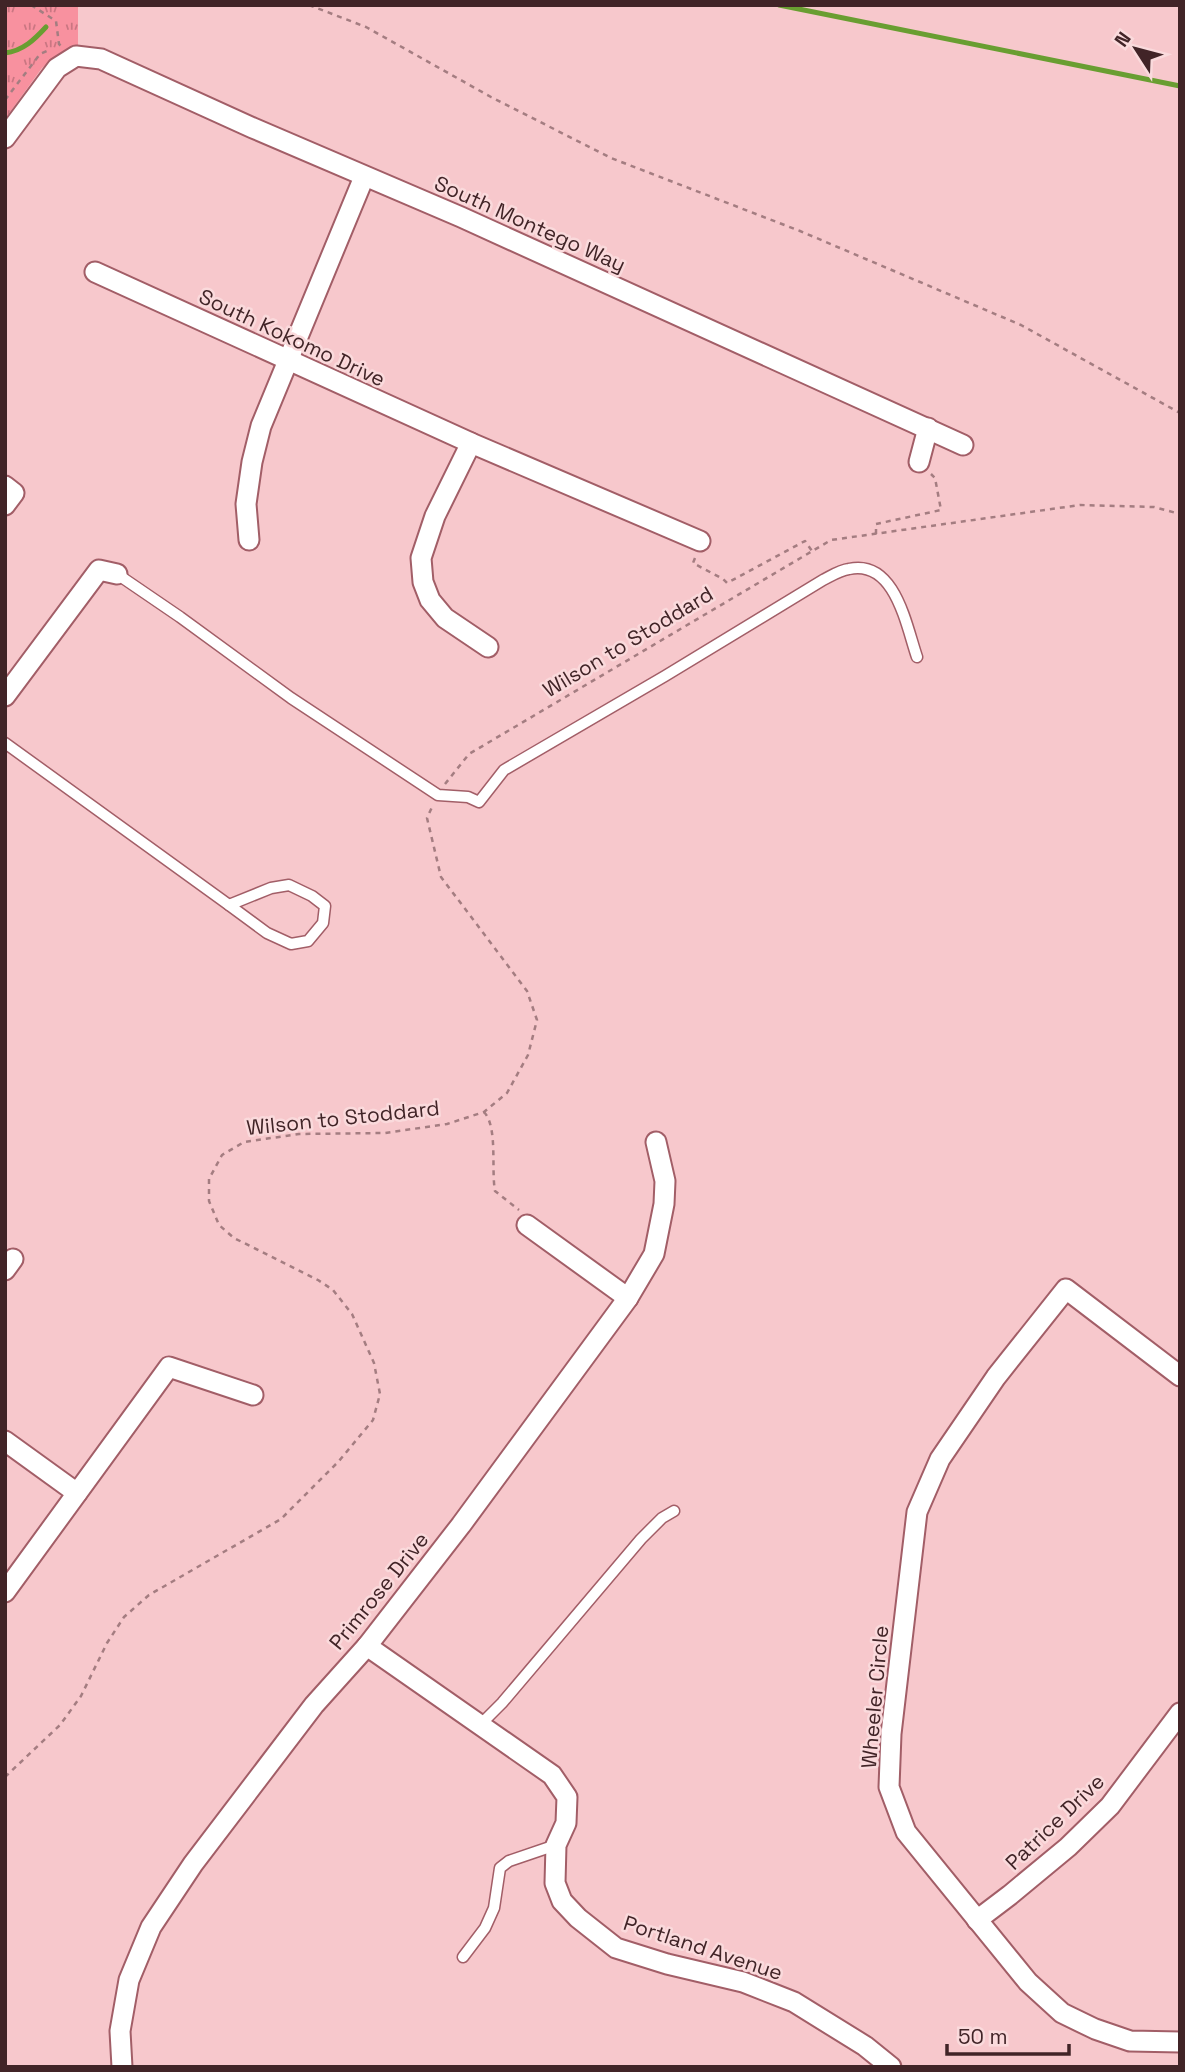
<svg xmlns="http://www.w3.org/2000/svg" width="1185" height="2072" font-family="'Space Grotesk',sans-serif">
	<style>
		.grass { fill: url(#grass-tufts) }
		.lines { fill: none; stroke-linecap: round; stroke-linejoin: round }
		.stream { stroke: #699e31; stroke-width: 5 }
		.lane-casing { stroke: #a25e67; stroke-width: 13 }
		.street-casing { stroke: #a25e67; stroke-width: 23 }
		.path { stroke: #a47d81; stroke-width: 2.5; stroke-dasharray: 5 5; stroke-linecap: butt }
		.lane { stroke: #fff; stroke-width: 10 }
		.street { stroke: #fff; stroke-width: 19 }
		.labels { text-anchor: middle; stroke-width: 5; stroke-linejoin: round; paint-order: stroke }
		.street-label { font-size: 21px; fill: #412427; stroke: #fadadc }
	</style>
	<defs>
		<pattern id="grass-tufts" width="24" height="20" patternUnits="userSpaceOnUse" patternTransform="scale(1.75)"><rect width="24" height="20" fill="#f8919f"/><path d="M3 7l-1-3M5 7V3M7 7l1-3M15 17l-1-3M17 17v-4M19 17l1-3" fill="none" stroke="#ca7682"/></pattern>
	</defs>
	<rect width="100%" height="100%" fill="#f7c8cc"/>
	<polygon class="grass" points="5,5 78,5 78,51 58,55 42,68 5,119"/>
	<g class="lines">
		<g class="stream">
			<polyline points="779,5 1180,86"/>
			<path d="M5,53c18,-2 30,-14 41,-26"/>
		</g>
		<defs>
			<g id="lane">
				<path d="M117,574l63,43 111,81 147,97 30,2 11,5 25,-32 161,-94 158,-96c8,-4 17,-10 26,-11 46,-10 57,56 68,88"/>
				<polyline points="5,743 229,905"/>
				<polygon points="289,885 312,896 325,906 323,923 308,941 291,944 267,933 229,905 271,888"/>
				<polyline points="480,1725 502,1703 641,1539 662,1518 674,1511"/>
				<polyline points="463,1957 485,1928 494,1908 500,1868 509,1861 556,1845"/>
			</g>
			<g id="street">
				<polyline points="5,138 57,68 76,56 101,59 253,128 461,217 963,445"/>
				<polyline points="95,272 471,443 700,541"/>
				<polyline points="471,443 435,516 421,558 423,582 430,600 445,618 488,647"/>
				<polyline points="919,462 928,428"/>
				<polyline points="5,486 14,493 5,505"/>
				<polyline points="249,540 246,504 252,462 261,426 364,177"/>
				<polyline points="5,696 99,570 117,574"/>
				<polyline points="527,1225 628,1298"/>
				<polyline points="5,1270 13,1259"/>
				<polyline points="1180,1376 1066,1289 996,1377 940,1459 917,1512 891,1734 889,1787 906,1832 1028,1982 1062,2013 1095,2029 1130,2041 1180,2042"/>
				<polyline points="5,1441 77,1493"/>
				<polyline points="5,1592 169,1367 253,1395"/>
				<polyline points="367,1646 552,1775 567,1797 566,1823 556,1845 555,1883 562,1901 578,1918 616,1948 667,1964 743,1982 794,2002 865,2046 891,2067"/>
				<polyline points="977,1920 1010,1895 1068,1847 1110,1806 1180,1713"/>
				<polyline points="122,2067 120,2031 129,1980 151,1927 193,1864 314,1705 367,1646 461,1525 628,1298 654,1254 664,1204 665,1181 656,1142"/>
			</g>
		</defs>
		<use href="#lane" class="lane-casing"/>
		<use href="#street" class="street-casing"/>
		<g class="path">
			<polyline points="31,5 56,21 59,44 61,46"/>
			<polyline points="309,5 366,27 491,97 611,158 800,231 1021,325 1180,413"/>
			<polyline points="5,100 40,54 51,49"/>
			<polyline points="876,534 876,524 941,510 935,478 931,474"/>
			<polyline points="695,558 693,563 723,579 727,583 805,541 812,551"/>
			<polyline points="445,784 469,754 831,540 1080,505 1154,507 1180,514"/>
			<path d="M484,1112c14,15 7,57 11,79l24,19"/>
			<polyline points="5,1777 60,1725 81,1696 107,1643 124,1617 149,1595 281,1519 339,1461 373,1420 380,1394 374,1363 352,1314 333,1290 318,1280 234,1238 219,1225 209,1201 209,1179 222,1155 244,1142 299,1134 385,1133 447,1124 484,1112 507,1093 528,1055 537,1020 527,991 441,877 427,818 433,805"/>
		</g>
		<use href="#lane" class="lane"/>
		<use href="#street" class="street"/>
	</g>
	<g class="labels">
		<g class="street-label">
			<text transform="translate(530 224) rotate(24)" y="7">South Montego Way</text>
			<text transform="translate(292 338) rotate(25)" y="7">South Kokomo Drive</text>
			<text transform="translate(628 642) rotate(-31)" y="7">Wilson to Stoddard</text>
			<text transform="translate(343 1118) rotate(-6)" y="7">Wilson to Stoddard</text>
			<text transform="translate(379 1591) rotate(-51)" y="7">Primrose Drive</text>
			<text transform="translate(875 1697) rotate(-85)" y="7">Wheeler Circle</text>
			<text transform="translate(1055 1822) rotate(-44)" y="7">Patrice Drive</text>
			<text transform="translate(703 1948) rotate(18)" y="7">Portland Avenue</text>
		</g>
	</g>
	<rect width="1185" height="2072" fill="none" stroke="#412427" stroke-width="14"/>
	<g transform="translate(1136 49) rotate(306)" stroke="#fadadc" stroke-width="5" paint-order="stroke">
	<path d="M0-5L12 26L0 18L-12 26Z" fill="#412427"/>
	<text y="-10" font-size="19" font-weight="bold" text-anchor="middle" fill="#412427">N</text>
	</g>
	<path d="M947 2044v10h122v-10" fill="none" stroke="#412427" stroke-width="3.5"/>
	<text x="958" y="2044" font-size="21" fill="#412427" stroke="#fadadc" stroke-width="5" paint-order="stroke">50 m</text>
</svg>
